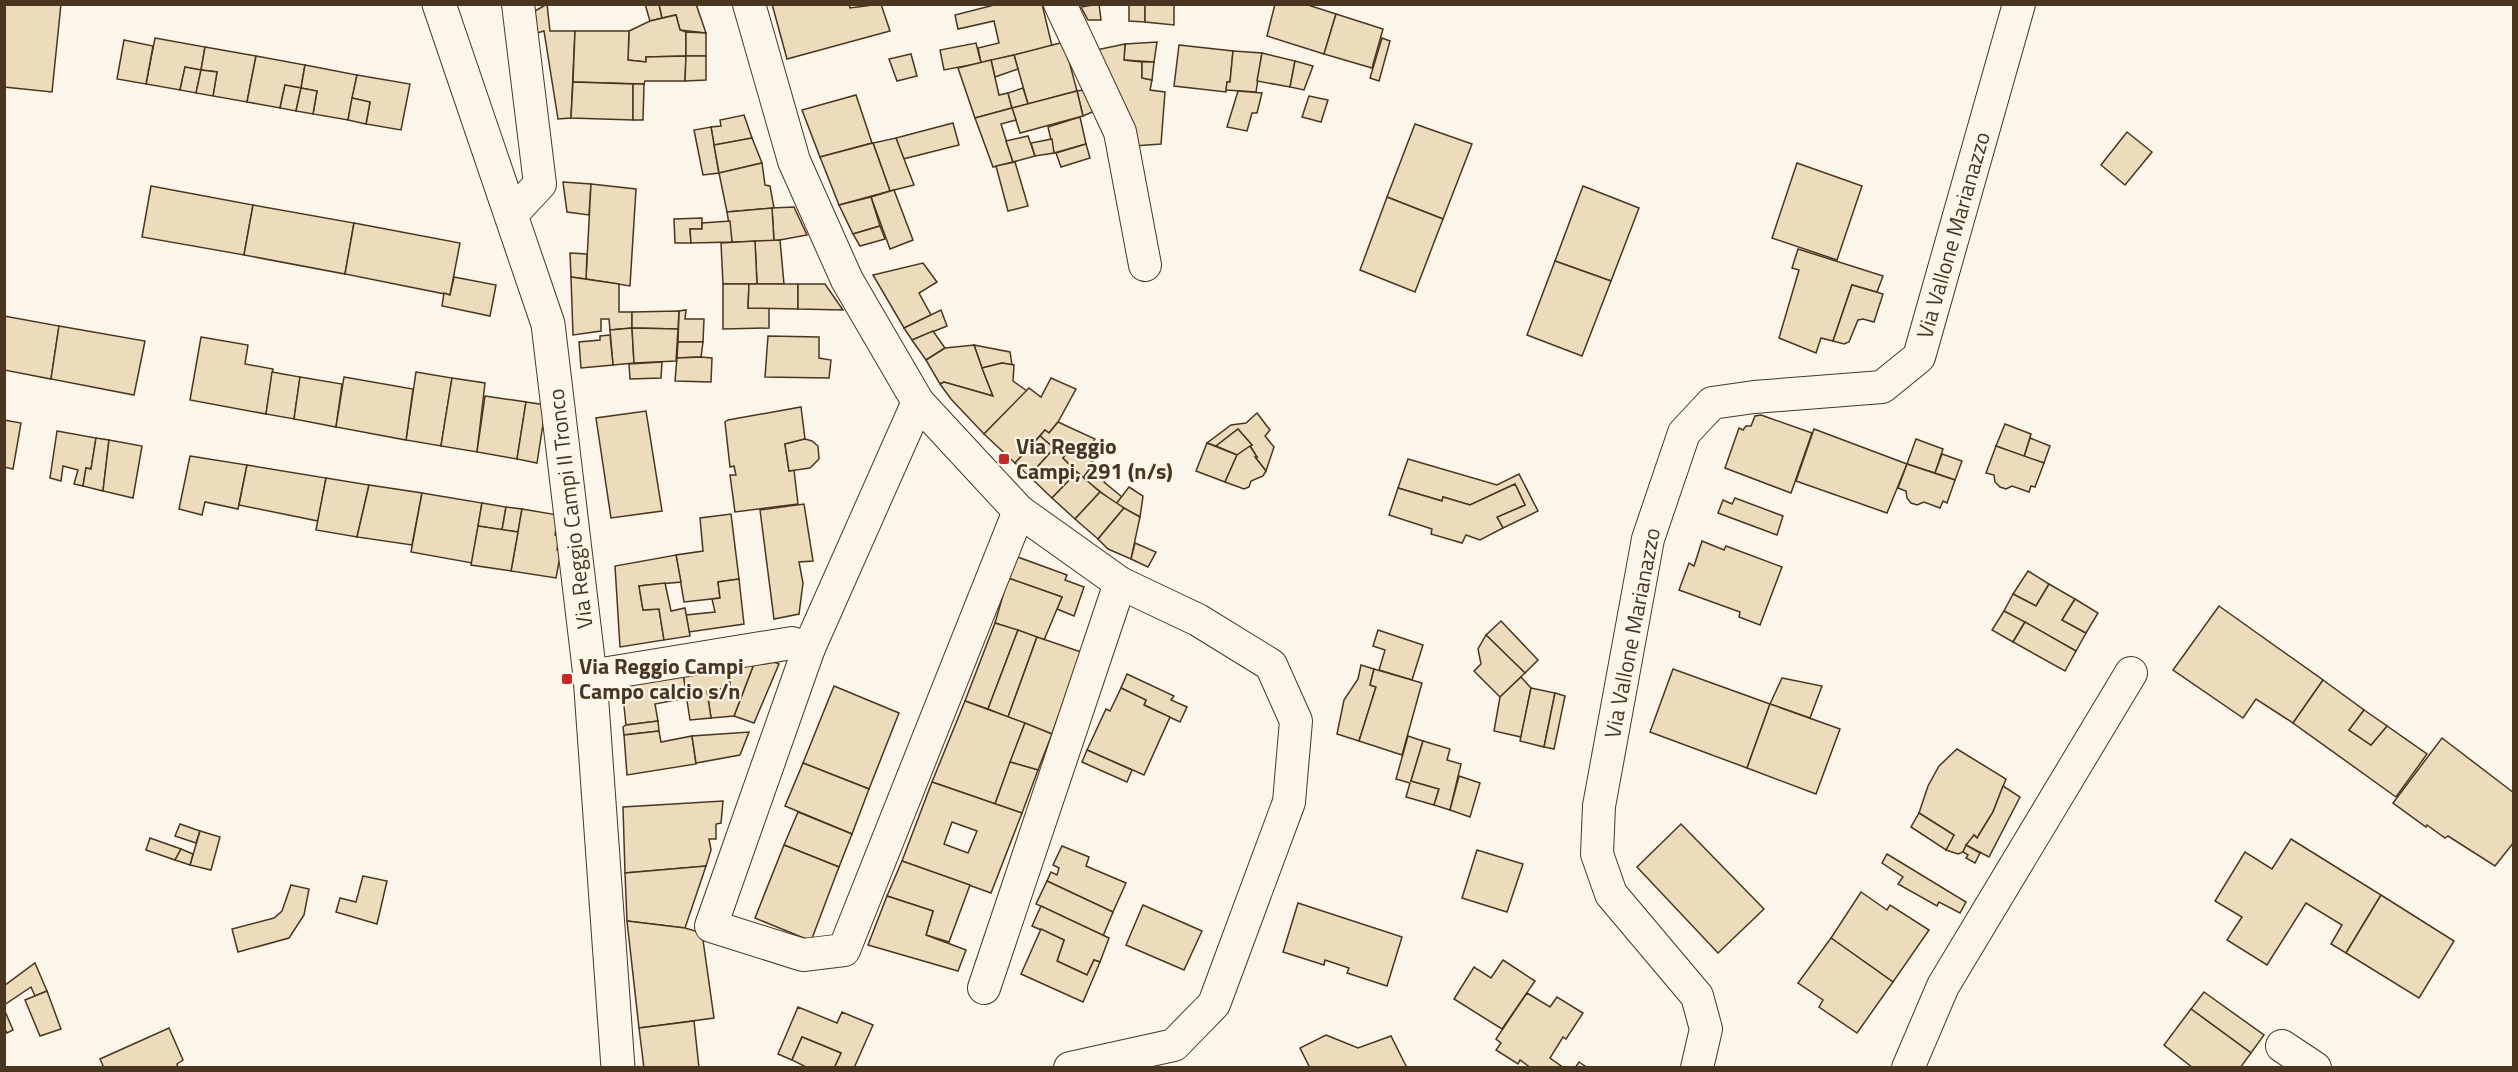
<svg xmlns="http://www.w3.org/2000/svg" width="2518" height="1072" font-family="'Titillium Web',sans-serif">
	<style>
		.building { fill: #ecdcbc; stroke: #4a3520; stroke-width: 1.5; fill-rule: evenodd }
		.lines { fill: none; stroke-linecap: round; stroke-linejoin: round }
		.minor-casing { stroke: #4a3520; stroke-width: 34 }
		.secondary-casing { stroke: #4a3520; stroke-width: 35 }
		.minor { stroke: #fbf6e9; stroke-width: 32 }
		.secondary { stroke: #fbf6e9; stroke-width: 33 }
		.poi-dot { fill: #c62828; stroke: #fbf6e9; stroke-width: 2 }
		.labels { text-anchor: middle; stroke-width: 4.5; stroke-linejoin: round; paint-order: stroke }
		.street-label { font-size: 22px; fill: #4a3520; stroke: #fbf6e9 }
		.poi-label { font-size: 22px; font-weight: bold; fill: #4a3520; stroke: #fbf6e9; text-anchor: start }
	</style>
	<rect width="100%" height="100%" fill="#fbf6e9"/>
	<g class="building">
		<polygon points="4,4 61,4 52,92 4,87"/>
		<polygon points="547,4 550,31 575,31 571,118 558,119 544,31 537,33 535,11"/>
		<polygon points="645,4 659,4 662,18 650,21"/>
		<polygon points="659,4 696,4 706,33 680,30 676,15 662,18"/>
		<polygon points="772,4 849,4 850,8 881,4 890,31 787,59"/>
		<polygon points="998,4 1042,4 1052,46 981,63 978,48 999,43 994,21 958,29 955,15"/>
		<polygon points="1099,4 1101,20 1088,20 1081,7"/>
		<polygon points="1129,4 1145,4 1145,22 1129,21"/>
		<polygon points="1145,4 1174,4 1174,25 1145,22"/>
		<polygon points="1275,4 1305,4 1336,14 1324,54 1267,36"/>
		<polygon points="1336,14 1383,29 1372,68 1324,54"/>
		<polygon points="676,15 680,30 686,32 686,56 646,57 646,62 628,60 629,31 650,21"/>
		<polygon points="575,31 629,31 628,60 646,62 646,57 686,56 685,81 645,81 644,84 573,82"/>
		<polygon points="686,32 706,33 706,56 686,56"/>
		<polygon points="155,38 205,47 201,70 185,67 180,90 146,84"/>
		<polygon points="1382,38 1390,41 1379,81 1370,78"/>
		<polygon points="124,40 153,46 146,84 117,79"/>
		<polygon points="1064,42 1077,91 1028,104 1014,55"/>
		<polygon points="1157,42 1154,62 1124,60 1125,44"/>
		<polygon points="976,43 981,63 944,70 940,50"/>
		<polygon points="1125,44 1124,60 1142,62 1142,78 1152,80 1150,90 1165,92 1161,144 1134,146 1096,50"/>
		<polygon points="1179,45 1233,51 1230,82 1227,82 1226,92 1174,86"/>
		<polygon points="205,47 256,56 247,102 213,96 217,72 201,70"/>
		<polygon points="1233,51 1262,53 1256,92 1226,90 1227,82 1230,82"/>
		<polygon points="1262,53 1295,61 1290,87 1257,81"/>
		<polygon points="911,54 917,76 897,81 889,59"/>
		<polygon points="1014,55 1018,69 995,77 991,60"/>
		<polygon points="256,56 305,65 301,88 285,85 280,108 247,102"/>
		<polygon points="686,56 706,56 706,80 685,81"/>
		<polygon points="991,60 999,95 1008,93 1012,108 975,118 958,68"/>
		<polygon points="1295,61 1313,66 1304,90 1290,87"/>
		<polygon points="1142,62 1154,62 1152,80 1142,78"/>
		<polygon points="305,65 357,75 348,120 313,114 317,91 301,88"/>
		<polygon points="185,67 201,70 196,93 180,90"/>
		<polygon points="201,70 217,72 213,96 196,93"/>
		<polygon points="357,75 410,84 401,130 366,124 370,102 352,98"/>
		<polygon points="573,82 633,84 633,120 571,118"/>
		<polygon points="633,84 644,84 643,120 633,120"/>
		<polygon points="285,85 301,88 296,111 280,108"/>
		<polygon points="301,88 317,91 313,114 296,111"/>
		<polygon points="1023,88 1028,104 1012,108 1008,93"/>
		<polygon points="1091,89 1097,110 1083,116 1077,91"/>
		<polygon points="1077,91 1083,116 1020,133 1012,108"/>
		<polygon points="1238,91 1262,93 1257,113 1252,113 1247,131 1227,127"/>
		<polygon points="856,95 872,143 820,157 802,110"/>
		<polygon points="1309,96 1328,100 1321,122 1302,117"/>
		<polygon points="352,98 370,102 366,124 348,120"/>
		<polygon points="1012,108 1016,120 1001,124 1013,162 993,167 975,118"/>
		<polygon points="744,115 752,138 714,145 711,127 721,126 720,120"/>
		<polygon points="1080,117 1086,144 1054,153 1048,127"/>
		<polygon points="953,123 959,145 903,159 896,138"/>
		<polygon points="1415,124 1472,144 1443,219 1387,197"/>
		<polygon points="711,127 719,173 703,175 694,130"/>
		<polygon points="2127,132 2152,152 2125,185 2101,165"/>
		<polygon points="1028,136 1035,156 1013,162 1006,141"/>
		<polygon points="752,138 762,163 719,173 714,145"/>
		<polygon points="896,138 914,185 890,191 873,143"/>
		<polygon points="1052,139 1054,153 1035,156 1031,143"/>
		<polygon points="873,143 890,191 839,205 820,157"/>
		<polygon points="1086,144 1090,158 1061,167 1056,153"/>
		<polygon points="1015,162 1028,206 1008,211 996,166"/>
		<polygon points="762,163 765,185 770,186 774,208 727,212 719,173"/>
		<polygon points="1797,163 1862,186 1837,260 1772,238"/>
		<polygon points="563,182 591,184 589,215 567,212"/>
		<polygon points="591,184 636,189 630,286 586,279"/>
		<polygon points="151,186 253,205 244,255 142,237"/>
		<polygon points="1583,186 1639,208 1611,281 1555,261"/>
		<polygon points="894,190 913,240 890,249 871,197"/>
		<polygon points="871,197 880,226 853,234 839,205"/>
		<polygon points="1387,197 1443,219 1415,292 1360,270"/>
		<polygon points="253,205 354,223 345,274 244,255"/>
		<polygon points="794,207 807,235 774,241 772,208"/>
		<polygon points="772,208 774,241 732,242 727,212"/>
		<polygon points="702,218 702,229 690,229 691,243 675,243 674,219"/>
		<polygon points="730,221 732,242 691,243 690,229 702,229 702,223"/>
		<polygon points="354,223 460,243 450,295 345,274"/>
		<polygon points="880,226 885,239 860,246 853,234"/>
		<polygon points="780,240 784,284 757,284 755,241"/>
		<polygon points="755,241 757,284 723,284 721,243"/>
		<polygon points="1798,249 1883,276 1877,292 1852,285 1833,341 1821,338 1816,353 1779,338 1799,270 1792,268"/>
		<polygon points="570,253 587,254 586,279 571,277"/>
		<polygon points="1555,261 1611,281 1582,356 1527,335"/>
		<polygon points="923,263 937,282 919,293 931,315 904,328 873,275"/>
		<polygon points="454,277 496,285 490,316 442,306 444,293 450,295"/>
		<polygon points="571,277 619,284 619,312 632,312 632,328 610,330 609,319 601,319 601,331 573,335"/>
		<polygon points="723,284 749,284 748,308 769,308 769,328 723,329"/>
		<polygon points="749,284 798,284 798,309 748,308"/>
		<polygon points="798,284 825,284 843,310 798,309"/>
		<polygon points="1852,285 1883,294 1874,322 1863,319 1858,320 1849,342 1844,344 1833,341"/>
		<polygon points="686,310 685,319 704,319 703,342 678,342 679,311"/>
		<polygon points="941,310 947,326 912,340 904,328"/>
		<polygon points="679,311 678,329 632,328 632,312"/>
		<polygon points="4,316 59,326 51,379 4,370"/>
		<polygon points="59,326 145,341 134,395 51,379"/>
		<polygon points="632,328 634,363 613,365 610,330"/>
		<polygon points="632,328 678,329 676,361 634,363"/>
		<polygon points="933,331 945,348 926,360 912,340"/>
		<polygon points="610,335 613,365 581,368 579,342 600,340 600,336"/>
		<polygon points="768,336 819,337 819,358 831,360 829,378 765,377"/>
		<polygon points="201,337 248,345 245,364 273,369 266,414 190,400"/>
		<polygon points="678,342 703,342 701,357 677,358"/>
		<polygon points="974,345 1010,352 1012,365 1002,363 982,368"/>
		<polygon points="974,345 982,368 993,396 944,382 940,384 926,360 945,348"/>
		<polygon points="701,357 712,358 711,382 675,381 677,358"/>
		<polygon points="662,362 661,378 630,379 629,364"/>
		<polygon points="1002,363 1014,365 1013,381 1027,391 984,434 951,399 940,384 944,382 993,396 982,368"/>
		<polygon points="272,372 300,377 294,419 266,414"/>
		<polygon points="416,372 452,378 441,446 406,440"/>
		<polygon points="300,377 342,384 336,427 294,419"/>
		<polygon points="344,377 413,389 406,440 336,427"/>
		<polygon points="452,378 485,383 477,452 441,446"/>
		<polygon points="1051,378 1076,389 1058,422 1049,433 1045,430 1015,463 984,434 1029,388 1041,397"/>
		<polygon points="485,396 526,402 517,459 477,452"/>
		<polygon points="526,402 546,405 537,463 517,459"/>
		<polygon points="801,407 805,439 785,444 789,471 794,470 798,504 735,512 730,475 736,475 734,466 730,467 725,422 728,420"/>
		<polygon points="646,411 662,511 611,518 596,418"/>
		<polygon points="1257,413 1270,430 1265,436 1274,447 1266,471 1255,457 1257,457 1250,446 1252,445 1238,429 1216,446 1207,443 1231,425 1246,423"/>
		<polygon points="1761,415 1812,433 1791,493 1725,468 1739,428 1743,430 1746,426 1751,426 1755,416"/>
		<polygon points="4,420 21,423 13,469 4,467"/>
		<polygon points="1058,422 1095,439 1085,455 1072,446 1063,458 1077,472 1052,498 1029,476 1054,448 1040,436 1045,430 1049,433"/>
		<polygon points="2005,424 2031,434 2024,457 1996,446"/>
		<polygon points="1238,429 1252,445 1237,455 1216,446"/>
		<polygon points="1814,429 1907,464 1887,513 1796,481"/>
		<polygon points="57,431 96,438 91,469 86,468 83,486 74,484 78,470 63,466 61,481 50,478"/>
		<polygon points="1040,436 1054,448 1029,476 1015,463"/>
		<polygon points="96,438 109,440 103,491 83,486 86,468 91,469"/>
		<polygon points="2030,438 2050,446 2044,463 2024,457"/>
		<polygon points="805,439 812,441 818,446 819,459 810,468 789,471 785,444"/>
		<polygon points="1916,439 1943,449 1935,473 1907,464"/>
		<polygon points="109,440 142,446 133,498 103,491"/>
		<polygon points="1207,443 1237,455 1225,482 1196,471"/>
		<polygon points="1072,446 1094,463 1083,478 1063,458"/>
		<polygon points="1250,446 1257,457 1255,457 1266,471 1263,476 1251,481 1249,487 1244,489 1225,482 1237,455"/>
		<polygon points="1996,446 2044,463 2035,487 2031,486 2029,492 2012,486 2006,489 2000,487 1995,482 1994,475 1986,473"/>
		<polygon points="1942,454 1962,461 1955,480 1935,473"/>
		<polygon points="190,456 247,465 238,509 205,502 202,515 179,509"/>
		<polygon points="1408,459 1497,485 1519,474 1538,511 1503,528 1497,517 1525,505 1515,484 1470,505 1443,497 1442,501 1398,488"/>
		<polygon points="1094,463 1109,475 1104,482 1122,497 1116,504 1083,478"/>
		<polygon points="1907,464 1955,480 1947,503 1943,501 1940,508 1924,502 1917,505 1911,503 1907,498 1906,491 1898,488"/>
		<polygon points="247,465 326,478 318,521 239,505"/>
		<polygon points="1077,472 1100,492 1075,519 1052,498"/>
		<polygon points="326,478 369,485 357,537 316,530"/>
		<polygon points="1515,484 1525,505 1497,517 1503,528 1480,540 1466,535 1462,543 1431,534 1432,529 1389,515 1398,488 1442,501 1443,497 1470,505"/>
		<polygon points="369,485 422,493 412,545 357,537"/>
		<polygon points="1129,487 1143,496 1140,517 1116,504"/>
		<polygon points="1100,492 1124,508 1098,539 1075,519"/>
		<polygon points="422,493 482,503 472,563 411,552"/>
		<polygon points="1735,498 1783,516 1777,535 1718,513 1723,500 1732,504"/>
		<polygon points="482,503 506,507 502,530 478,526"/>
		<polygon points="804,504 813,561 799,562 803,583 799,614 774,619 760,510"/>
		<polygon points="506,507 522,509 518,532 502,530"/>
		<polygon points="1124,508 1140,517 1131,559 1108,549 1098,539"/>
		<polygon points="522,509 558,515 555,535 559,536 557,550 561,551 556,578 511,571"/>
		<polygon points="731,514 739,579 718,582 720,598 684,602 676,555 703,551 700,518"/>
		<polygon points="478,526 518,532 511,571 471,565"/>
		<polygon points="1702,541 1724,550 1726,546 1782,567 1760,625 1739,617 1740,612 1679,590 1689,563 1694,566"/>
		<polygon points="1135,543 1156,552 1148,567 1131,559"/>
		<polygon points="676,555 681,582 639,586 643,610 659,609 664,640 620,647 615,566"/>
		<polygon points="1015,556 1067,575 1065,580 1084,587 1074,616 1057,609 1062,597 1008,578"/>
		<polygon points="2028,571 2049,584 2036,606 2013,594"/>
		<polygon points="1008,578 1062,597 1044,640 995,623"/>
		<polygon points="739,579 744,624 689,632 686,615 715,612 712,599 720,598 718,582"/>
		<polygon points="665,583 671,611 685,608 690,636 664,640 659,609 643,610 639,586"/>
		<polygon points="2049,584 2075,599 2062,620 2086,633 2076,651 2004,611 2013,594 2036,606"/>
		<polygon points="2075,599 2098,613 2086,633 2062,620"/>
		<polygon points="2219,606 2323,680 2293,723 2256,699 2243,718 2173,670"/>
		<polygon points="2004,611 2025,622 2013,642 1992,630"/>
		<polygon points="1501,621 1538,660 1525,673 1486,635"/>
		<polygon points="2025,622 2076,651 2065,671 2013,642"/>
		<polygon points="995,623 1018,630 988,709 965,701"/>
		<polygon points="1018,630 1037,637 1008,717 988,709"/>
		<polygon points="1378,630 1423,645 1412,680 1379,670 1385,650 1373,646"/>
		<polygon points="1486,635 1525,673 1500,697 1474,671 1481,664 1478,649"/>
		<polygon points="1037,637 1081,652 1052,734 1008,717"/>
		<polygon points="757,656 779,664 754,723 734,716"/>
		<polygon points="757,656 734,716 711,718 707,691 730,687 728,660"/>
		<polygon points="728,660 730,687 707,691 711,718 690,720 682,668"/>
		<polygon points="1361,665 1374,669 1370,685 1376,687 1359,741 1337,734 1344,700 1358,679"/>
		<polygon points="682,668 687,698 655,704 658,721 626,725 621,678"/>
		<polygon points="1374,669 1422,683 1402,755 1359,741 1376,687 1370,685"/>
		<polygon points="1673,669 1770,704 1747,768 1650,732"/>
		<polygon points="1127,674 1174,696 1171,700 1187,707 1180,722 1144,705 1146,700 1121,688"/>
		<polygon points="1521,677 1531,688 1521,737 1494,731 1500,697"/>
		<polygon points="1782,678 1822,686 1810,718 1770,704"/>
		<polygon points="2323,680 2364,710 2349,730 2371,745 2387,726 2427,754 2396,797 2293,723"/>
		<polygon points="834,686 899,713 869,789 803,763"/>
		<polygon points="1121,688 1146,700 1144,705 1170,717 1144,775 1087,750 1106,709 1110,711"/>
		<polygon points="1531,688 1555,693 1544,747 1520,741"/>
		<polygon points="1555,693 1565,696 1554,749 1544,747"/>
		<polygon points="965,701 1025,723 995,804 932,782"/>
		<polygon points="1770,704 1840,729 1816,794 1747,768"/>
		<polygon points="2364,710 2387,726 2371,745 2349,730"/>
		<polygon points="658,721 659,731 624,735 623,727 626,725"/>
		<polygon points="1025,723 1052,734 1038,770 1010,762"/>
		<polygon points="659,731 661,742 692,736 696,764 627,775 624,735"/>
		<polygon points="749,732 740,755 696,763 692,736"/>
		<polygon points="1408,736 1423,741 1411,781 1439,789 1434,805 1406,797 1410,783 1396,779"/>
		<polygon points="2442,738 2514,793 2514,842 2495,866 2448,836 2445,838 2427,825 2426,827 2393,803"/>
		<polygon points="1423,741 1450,749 1447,760 1461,764 1450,810 1434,805 1439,789 1411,781"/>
		<polygon points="1957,749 2006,779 1993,812 1977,838 1974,835 1963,852 1958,854 1946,850 1954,835 1919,813 1928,786 1939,766"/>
		<polygon points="1087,750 1132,770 1127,782 1082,762"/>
		<polygon points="1010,762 1038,770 1022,813 995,804"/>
		<polygon points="803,763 869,789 852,834 785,806"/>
		<polygon points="1459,776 1480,783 1470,817 1450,810"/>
		<path d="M932,782l90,31 -31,80 -89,-32zM952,822l25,9 -9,22 -24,-9z"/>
		<polygon points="2003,786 2020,797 1989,857 1966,845 1974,835 1977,838 1993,812"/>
		<polygon points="723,801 721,823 716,824 716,839 709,839 711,850 706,866 625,873 623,807"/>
		<polygon points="798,812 852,834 839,867 784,845"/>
		<polygon points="1919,813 1954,835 1946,850 1911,827"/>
		<polygon points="180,824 200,831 196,843 175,836"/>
		<polygon points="1681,824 1764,909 1718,953 1637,867"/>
		<polygon points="200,831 220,837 211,870 190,865"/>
		<polygon points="150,838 181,849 175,860 146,850"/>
		<polygon points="2291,839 2381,895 2346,953 2331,944 2342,925 2306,903 2267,965 2227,940 2242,917 2215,901 2245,852 2272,869"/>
		<polygon points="784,845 839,867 811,941 755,918"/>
		<polygon points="1966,845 1980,853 1975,863 1966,858 1968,855 1963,852"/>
		<polygon points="1062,846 1089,857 1086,866 1126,883 1113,912 1047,881 1051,872 1057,875 1059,868 1053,865"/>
		<polygon points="181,849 193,854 190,865 175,860"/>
		<polygon points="1477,850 1523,864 1507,912 1462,898"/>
		<polygon points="1887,854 1966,902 1960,913 1939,902 1937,906 1898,884 1903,877 1882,863"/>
		<polygon points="902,861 970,885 949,942 926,935 933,911 887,896"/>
		<polygon points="706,866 685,928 627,921 625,873"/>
		<polygon points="363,876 387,881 377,924 336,912 340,898 356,902"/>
		<polygon points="1047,881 1113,912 1103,936 1036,904"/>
		<polygon points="291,885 309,889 304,915 289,938 238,952 232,929 274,918 282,911"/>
		<polygon points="1861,892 1887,910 1890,905 1929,930 1893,982 1831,938"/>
		<polygon points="2381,895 2454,941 2419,998 2346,953"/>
		<polygon points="887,896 933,911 926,935 966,950 958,971 868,945"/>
		<polygon points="1298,903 1402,937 1387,986 1347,973 1349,968 1325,960 1324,965 1283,952"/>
		<polygon points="1143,905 1202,931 1184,970 1126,945"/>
		<polygon points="1041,906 1109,938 1100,962 1094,960 1087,975 1057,961 1064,940 1032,926"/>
		<polygon points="627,921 685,928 702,933 714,1018 639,1028"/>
		<polygon points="1041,929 1064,940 1057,961 1087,975 1094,960 1100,962 1083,1002 1021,974"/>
		<polygon points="1831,938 1893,982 1857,1033 1819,1007 1823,1000 1798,983"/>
		<polygon points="1503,960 1535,981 1502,1029 1454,999 1474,967 1491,978"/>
		<polygon points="35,963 47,991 35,996 31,987 4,1005 4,986"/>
		<polygon points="47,991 61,1029 40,1036 25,1000"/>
		<polygon points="2204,992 2264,1035 2251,1053 2191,1009"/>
		<polygon points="1527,993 1550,1007 1557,997 1583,1013 1566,1039 1563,1037 1550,1058 1564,1068 1531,1068 1520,1060 1518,1064 1496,1050 1501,1043 1496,1039"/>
		<polygon points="798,1007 837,1023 842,1012 873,1025 854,1068 834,1068 841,1053 802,1037 792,1060 778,1054"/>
		<polygon points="4,1009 13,1030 7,1033 4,1028"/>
		<polygon points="2191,1009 2251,1053 2240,1068 2193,1068 2164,1045"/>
		<polygon points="694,1021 699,1068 644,1068 639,1028"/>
		<polygon points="169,1028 183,1060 177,1064 178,1068 104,1068 100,1059"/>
		<polygon points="1326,1035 1358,1048 1391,1036 1407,1068 1310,1068 1300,1048"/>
		<polygon points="802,1037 841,1053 834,1068 808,1068 792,1060"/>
		<polygon points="1579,1062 1588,1068 1575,1068"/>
	</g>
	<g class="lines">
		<defs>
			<g id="minor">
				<polyline points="749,4 794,161 847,280 918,402 1019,511 1120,583 1198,620 1271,665 1296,721 1289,802 1214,1004 1174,1045 1070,1068"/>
				<polyline points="1060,4 1120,132 1145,265"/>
				<polyline points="511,215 540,184 518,4"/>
				<polyline points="918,402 809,648 711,926 803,955 844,950 1019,511"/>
				<polyline points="590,676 792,643 809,648"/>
				<polyline points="984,988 1120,583"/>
				<polyline points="2282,1046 2315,1068"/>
				<polyline points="1697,1068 1706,1029 1697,996 1611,894 1597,854 1599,806 1648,539 1684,433 1712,403 1754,397 1882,387 1919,357 2019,4"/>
				<polyline points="1908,1068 1943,986 2131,673"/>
			</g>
			<polyline id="secondary" points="439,4 548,324 590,676 618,1068"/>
		</defs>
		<use href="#minor" class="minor-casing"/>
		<use href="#secondary" class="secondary-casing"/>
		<use href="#minor" class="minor"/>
		<use href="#secondary" class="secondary"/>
	</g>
	<g class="poi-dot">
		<rect x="998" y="453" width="12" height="12" rx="3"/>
		<rect x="561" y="673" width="12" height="12" rx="3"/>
	</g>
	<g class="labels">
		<g class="street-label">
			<text transform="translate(1953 235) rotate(-74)" y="8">Via Vallone Marianazzo</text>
			<text transform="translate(570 509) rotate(-97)" y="8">Via Reggio Campi II Tronco</text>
			<text transform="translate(1632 633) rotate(-79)" y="8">Via Vallone Marianazzo</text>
		</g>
		<g class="poi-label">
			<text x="1016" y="454">Via Reggio<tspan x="1016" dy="25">Campi, 291 (n/s)</tspan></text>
			<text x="579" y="674">Via Reggio Campi<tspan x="579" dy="25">Campo calcio s/n</tspan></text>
		</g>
	</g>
	<rect width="2518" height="1072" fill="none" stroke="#4a3520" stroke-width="12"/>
</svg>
